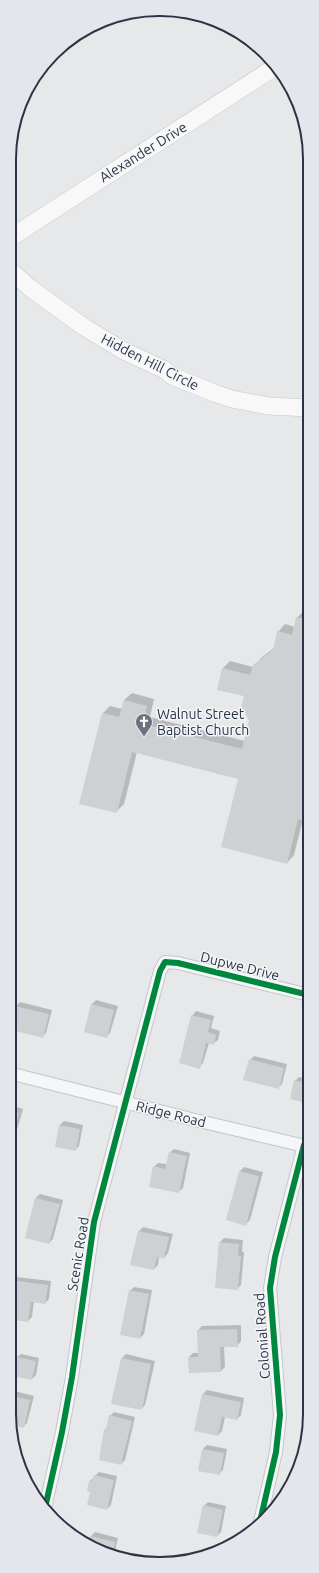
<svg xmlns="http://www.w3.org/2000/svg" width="319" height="1573" font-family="Ubuntu,sans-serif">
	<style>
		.shadow { fill: #0003 }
		.building { fill: #ced0d3 }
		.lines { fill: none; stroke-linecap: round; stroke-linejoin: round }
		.street-casing { stroke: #c4c6c8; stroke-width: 14 }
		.secondary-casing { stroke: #c4c6c8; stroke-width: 18 }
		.street { stroke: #f5f6f7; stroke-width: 12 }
		.secondary { stroke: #f8f8f8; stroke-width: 17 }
		.cycleway-casing { stroke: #f4f6f9; stroke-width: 8 }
		.cycleway { stroke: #00873e; stroke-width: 6 }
		.labels { text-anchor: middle; stroke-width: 3; stroke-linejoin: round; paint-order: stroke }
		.street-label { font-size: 14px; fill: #2b3445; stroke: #f4f6f9 }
		.poi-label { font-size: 14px; fill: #2b3445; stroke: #f4f6f9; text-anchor: start }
		.rim { fill: none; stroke: #2b3445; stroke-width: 2 }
	</style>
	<rect width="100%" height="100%" fill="#e6e8ea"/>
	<g class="shadow">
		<polygon points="304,610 309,612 309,821 303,819 294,855 287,863 239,778 137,752 124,804 116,812 103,713 110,706 122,709 124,700 132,693 154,699 150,717 245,741 250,720 245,696 218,689 223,668 230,661 253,667 261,658 274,648 278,632 285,624 295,627 297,618"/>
		<polygon points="96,1000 118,1006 110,1033 106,1037 85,1032 92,1004"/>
		<polygon points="20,1002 52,1010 46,1033 42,1037 10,1029 16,1006"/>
		<polygon points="196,1011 214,1016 211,1028 220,1031 218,1040 213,1044 209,1043 203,1063 199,1067 192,1016"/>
		<polygon points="254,1056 287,1064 282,1084 278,1088 250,1060"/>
		<polygon points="299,1077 309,1079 309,1103 295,1081"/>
		<polygon points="9,1105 23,1109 14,1140 10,1144 9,1144"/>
		<polygon points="64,1121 83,1125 79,1146 75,1150 60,1125"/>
		<polygon points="174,1149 190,1153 183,1188 178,1192 154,1167 158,1163 167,1164 169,1153"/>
		<polygon points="244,1167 263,1172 250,1220 246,1224 228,1220 240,1171"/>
		<polygon points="40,1194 63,1200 53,1239 49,1243 26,1237 36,1198"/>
		<polygon points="143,1227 173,1234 168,1253 164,1258 159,1257 158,1265 154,1269 132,1264 139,1231"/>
		<polygon points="224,1238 243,1240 242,1252 244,1252 241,1285 237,1289 220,1242"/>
		<polygon points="16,1277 51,1281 49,1299 45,1303 34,1301 32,1317 28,1321 9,1318 9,1300 11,1281"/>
		<polygon points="134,1287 152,1290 144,1334 140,1338 130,1291"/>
		<polygon points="241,1325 241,1341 237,1346 224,1346 225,1367 221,1371 189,1357 193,1353 199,1353 198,1330 202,1326"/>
		<polygon points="21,1354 39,1358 36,1375 32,1379 16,1358"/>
		<polygon points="126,1354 155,1361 145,1405 141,1409 122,1358"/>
		<polygon points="207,1390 244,1398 241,1415 237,1419 225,1417 222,1431 218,1435 203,1394"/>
		<polygon points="14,1391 34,1396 27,1423 23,1427 9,1414 9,1399 10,1395"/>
		<polygon points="114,1412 135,1417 125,1460 121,1464 102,1444 110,1416"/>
		<polygon points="207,1445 227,1449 223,1470 219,1474 203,1449"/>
		<polygon points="16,1449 19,1450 17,1456"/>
		<polygon points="99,1472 117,1476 111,1505 107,1509 91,1491 90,1481"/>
		<polygon points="208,1502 226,1506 221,1532 217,1536 204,1506"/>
		<polygon points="95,1532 118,1538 114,1555 102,1552 89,1544 91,1536"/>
		<polygon points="182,1557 189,1559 178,1560"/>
	</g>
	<g class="building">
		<polygon points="296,617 309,620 309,822 298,819 287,864 221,847 238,779 132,752 117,813 79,804 102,713 119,717 124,700 147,706 143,724 242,749 249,720 241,707 244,696 217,690 222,668 250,675 253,665 273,650 277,631 292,635"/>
		<polygon points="91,1004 114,1010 107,1038 84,1032"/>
		<polygon points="15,1006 49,1014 43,1038 9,1029"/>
		<polygon points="191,1015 211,1020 208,1032 216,1035 214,1045 206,1043 200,1069 179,1063"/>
		<polygon points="249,1059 284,1068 279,1089 243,1080"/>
		<polygon points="294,1080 309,1084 309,1104 290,1099"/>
		<polygon points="9,1110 19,1113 11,1145 9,1145"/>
		<polygon points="59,1125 80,1129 76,1151 55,1147"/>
		<polygon points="169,1152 187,1156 179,1193 149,1187 153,1166 165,1169"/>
		<polygon points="239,1171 259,1176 246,1226 226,1220"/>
		<polygon points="35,1198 60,1204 49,1244 25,1238"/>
		<polygon points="138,1231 169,1237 164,1259 157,1257 154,1270 130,1265"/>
		<polygon points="219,1242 239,1244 238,1256 241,1256 238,1290 215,1288"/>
		<polygon points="10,1280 48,1285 45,1304 31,1302 28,1322 9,1319"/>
		<polygon points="129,1290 149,1294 140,1339 120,1335"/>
		<polygon points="237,1329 238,1347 220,1347 221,1372 189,1373 188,1357 198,1357 197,1330"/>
		<polygon points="16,1357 36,1361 32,1380 12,1376"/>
		<polygon points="121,1358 151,1364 142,1410 111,1404"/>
		<polygon points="202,1394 241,1402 237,1420 222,1417 218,1436 194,1431"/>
		<polygon points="9,1395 30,1400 24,1428 11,1425 9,1414"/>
		<polygon points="109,1415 132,1421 121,1465 99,1460 104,1429 106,1429"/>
		<polygon points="202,1449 224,1453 220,1475 198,1471"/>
		<polygon points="94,1475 114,1480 107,1510 87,1505 90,1492 87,1491 89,1481 92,1481"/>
		<polygon points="203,1505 223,1510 217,1537 197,1533"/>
		<polygon points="90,1536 115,1542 112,1555 102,1552 88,1543"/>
	</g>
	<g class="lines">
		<defs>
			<g id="street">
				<polyline points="9,1073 195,1120 309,1147"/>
				<polyline points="45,1508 62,1432 72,1377 94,1222 160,971 165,962 178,963 309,995"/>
				<polyline points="259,1526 276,1452 280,1415 270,1288 275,1257 304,1145"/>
			</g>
			<g id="secondary">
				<polyline points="10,238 275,67"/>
				<polyline points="10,270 30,288 84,327 124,351 165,370 172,376 214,393 232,399 268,406 309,408"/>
			</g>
		</defs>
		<use href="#street" class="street-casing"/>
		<use href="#secondary" class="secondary-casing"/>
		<use href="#street" class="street"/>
		<use href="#secondary" class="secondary"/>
		<defs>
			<g id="cycleway">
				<polyline points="45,1508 62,1432 72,1377 94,1222 160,971 165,962 178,963 309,995"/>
				<polyline points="259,1526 276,1452 280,1415 270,1288 275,1257 304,1145"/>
			</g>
		</defs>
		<use href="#cycleway" class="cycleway-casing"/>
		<use href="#cycleway" class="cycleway"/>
	</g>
	<defs>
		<symbol id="church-pin" viewBox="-11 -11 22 30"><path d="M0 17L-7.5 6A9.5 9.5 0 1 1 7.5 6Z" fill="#6c737f" stroke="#f4f6f9"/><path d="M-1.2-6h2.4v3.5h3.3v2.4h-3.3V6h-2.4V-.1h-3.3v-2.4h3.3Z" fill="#fff"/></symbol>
	</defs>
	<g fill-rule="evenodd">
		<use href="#church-pin" x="134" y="712" width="20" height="27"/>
	</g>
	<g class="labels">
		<g class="street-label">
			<text transform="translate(143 152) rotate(-32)" y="5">Alexander Drive</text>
			<text transform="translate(150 362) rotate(27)" y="5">Hidden Hill Circle</text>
			<text transform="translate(240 966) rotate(14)" y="5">Dupwe Drive</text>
			<text transform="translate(171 1114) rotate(14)" y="5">Ridge Road</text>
			<text transform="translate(78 1254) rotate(-81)" y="5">Scenic Road</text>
			<text transform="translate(262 1336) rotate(-94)" y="5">Colonial Road</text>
		</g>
		<g class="poi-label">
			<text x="157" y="719">Walnut Street<tspan x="157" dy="16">Baptist Church</tspan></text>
		</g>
	</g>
	<path d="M0 0H319V1573H0ZM159 16H160A143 143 0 0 1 303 159V1414A143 143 0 0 1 160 1557H159A143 143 0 0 1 16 1414V159A143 143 0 0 1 159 16Z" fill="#e4e6eb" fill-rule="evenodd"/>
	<path class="rim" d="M159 16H160A143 143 0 0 1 303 159V1414A143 143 0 0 1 160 1557H159A143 143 0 0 1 16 1414V159A143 143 0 0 1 159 16Z"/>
</svg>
